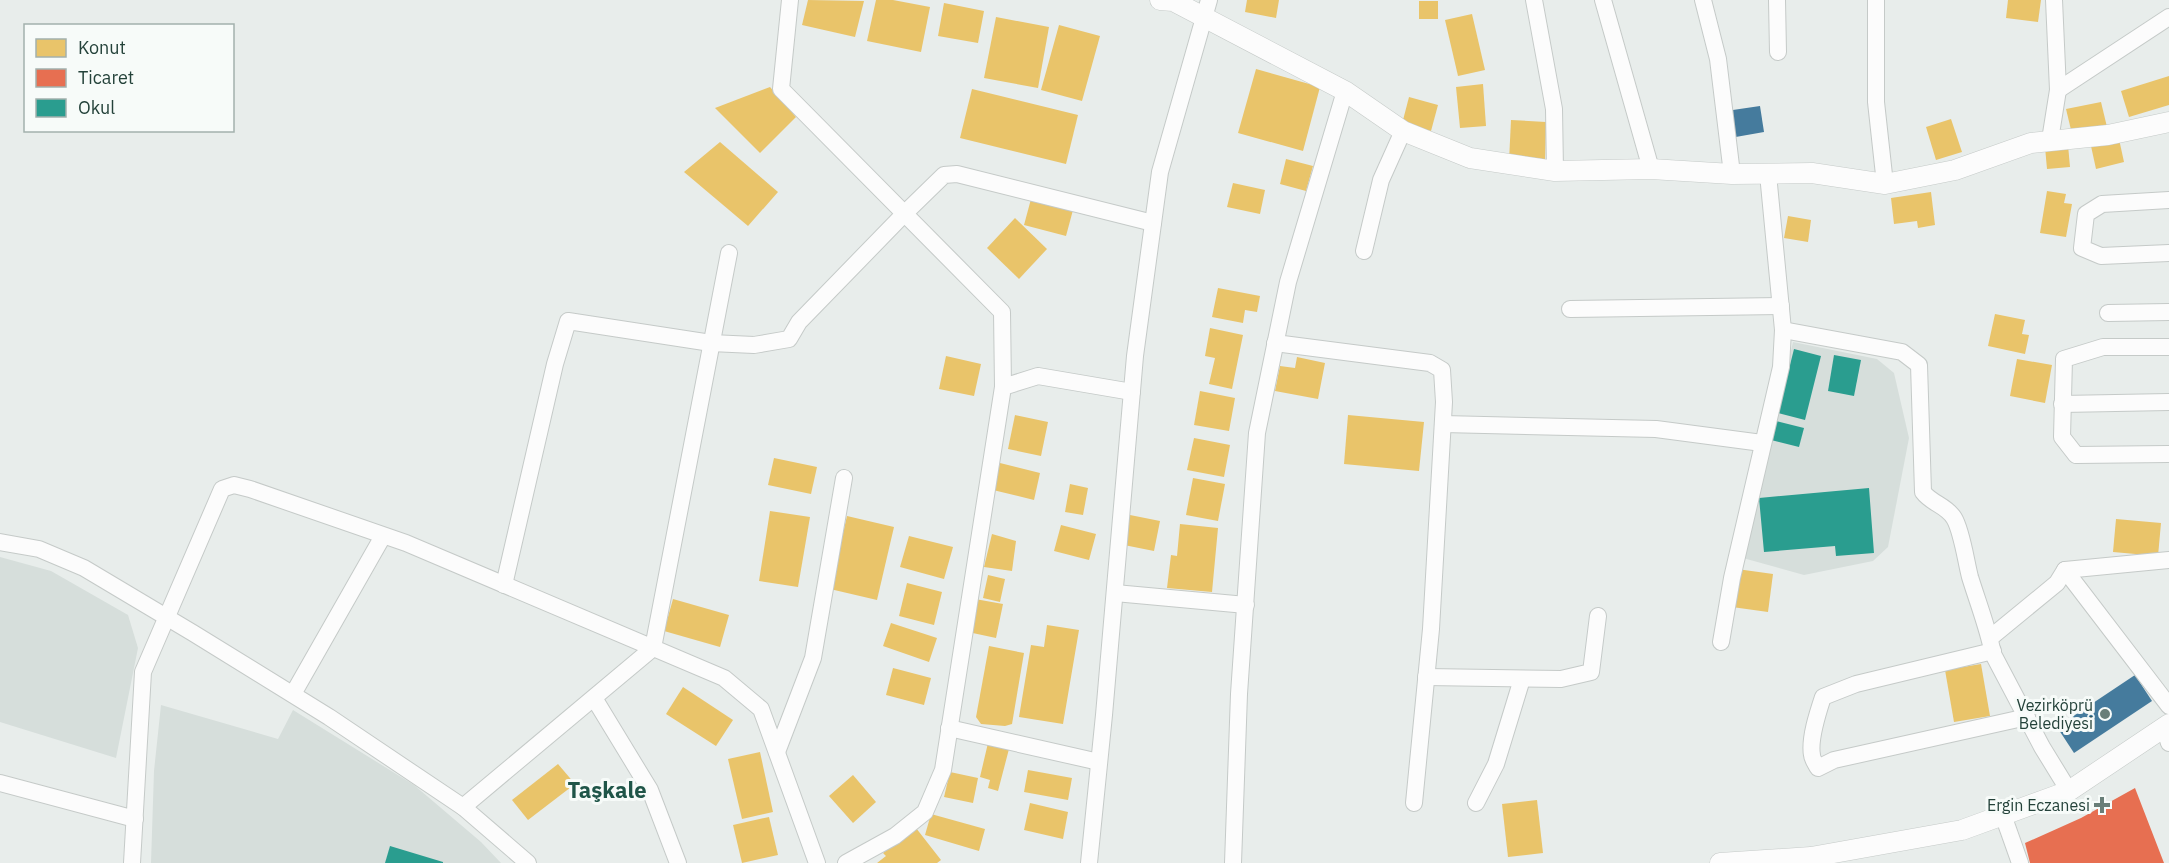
<svg xmlns="http://www.w3.org/2000/svg" width="2169" height="863" font-family="'IBM Plex Sans',sans-serif">
	<style>
		.built { fill: #d6dedb }
		.homes { fill: #e9c46a }
		.shops { fill: #e76f51 }
		.schools { fill: #2a9d8f }
		.public { fill: #457b9d }
		.lines { fill: none; stroke-linecap: round; stroke-linejoin: round }
		.minor-casing { stroke: #c5cac8; stroke-width: 18 }
		.tertiary-casing { stroke: #c5cac8; stroke-width: 21 }
		.minor { stroke: #fcfcfc; stroke-width: 16 }
		.tertiary { stroke: #fcfcfc; stroke-width: 20 }
		.poi-dot { fill: #697e78; stroke: #f7fbf9; stroke-width: 2 }
		.labels { text-anchor: middle; stroke-width: 6; stroke-linejoin: round; paint-order: stroke }
		.poi-label { font-size: 16px; fill: #24423a; stroke: #f7fbf9; text-anchor: end }
		.district-label { font-size: 22px; font-weight: bold; fill: #1f5548; stroke: #f7fbf9 }
	</style>
	<rect width="100%" height="100%" fill="#e8edeb"/>
	<g class="built">
		<polygon points="1793,342 1877,359 1894,373 1909,438 1888,547 1873,561 1804,575 1743,558"/>
		<polygon points="0,557 51,571 128,615 138,648 116,758 0,722"/>
		<polygon points="161,705 278,739 293,710 414,785 481,842 501,863 151,863 154,771"/>
	</g>
	<g class="homes">
		<polygon points="808,0 864,1 855,37 802,25"/>
		<polygon points="876,0 893,0 930,7 921,52 867,41"/>
		<polygon points="1247,0 1279,0 1276,18 1245,12"/>
		<polygon points="2008,0 2041,0 2038,22 2006,18"/>
		<rect x="1419" y="1" width="19" height="18"/>
		<polygon points="944,3 984,11 978,43 938,36"/>
		<polygon points="1472,14 1485,70 1458,76 1445,20"/>
		<polygon points="996,17 1049,27 1038,88 984,78"/>
		<polygon points="1059,25 1100,36 1082,101 1041,90"/>
		<polygon points="1256,69 1320,87 1303,151 1238,133"/>
		<polygon points="2169,76 2169,105 2129,117 2121,91"/>
		<polygon points="1483,84 1486,126 1460,128 1456,87"/>
		<polygon points="770,87 796,117 760,153 715,108"/>
		<polygon points="972,89 1078,115 1066,164 960,138"/>
		<polygon points="1409,97 1438,105 1431,131 1402,124"/>
		<polygon points="2101,102 2107,127 2072,134 2066,109"/>
		<polygon points="1951,119 1962,152 1936,160 1926,127"/>
		<polygon points="1511,120 1546,122 1545,162 1509,161"/>
		<polygon points="2119,139 2124,162 2096,169 2091,146"/>
		<polygon points="720,142 778,192 748,226 684,172"/>
		<polygon points="2068,145 2070,167 2047,169 2045,147"/>
		<polygon points="1286,159 1313,166 1306,191 1280,184"/>
		<polygon points="1233,183 1265,190 1260,214 1227,207"/>
		<polygon points="2047,191 2066,194 2064,203 2072,204 2066,237 2040,233"/>
		<polygon points="1931,192 1935,225 1918,228 1917,221 1894,224 1891,198"/>
		<polygon points="1031,199 1073,210 1066,236 1024,225"/>
		<polygon points="1788,216 1811,220 1808,242 1784,238"/>
		<polygon points="1015,218 1047,249 1019,279 987,248"/>
		<polygon points="1218,288 1260,296 1257,312 1245,310 1243,323 1212,317"/>
		<polygon points="1995,314 2025,320 2022,334 2029,335 2025,354 1988,346"/>
		<polygon points="1210,328 1243,335 1232,389 1209,384 1215,358 1205,356"/>
		<polygon points="946,356 981,364 974,396 939,389"/>
		<polygon points="1297,357 1325,363 1318,399 1275,391 1280,366 1295,368"/>
		<polygon points="2017,359 2052,365 2045,403 2010,396"/>
		<polygon points="1200,391 1235,398 1229,431 1194,425"/>
		<polygon points="1015,415 1048,422 1041,456 1008,449"/>
		<polygon points="1348,415 1424,422 1419,471 1344,464"/>
		<polygon points="1194,438 1230,445 1224,477 1187,470"/>
		<polygon points="774,458 817,467 811,494 768,485"/>
		<polygon points="1000,463 1040,473 1034,500 993,490"/>
		<polygon points="1193,478 1225,484 1218,521 1186,515"/>
		<polygon points="1070,484 1088,488 1083,515 1065,512"/>
		<polygon points="770,511 810,517 798,587 759,581"/>
		<polygon points="1130,515 1160,521 1154,551 1124,545"/>
		<polygon points="847,516 894,527 877,600 830,589"/>
		<polygon points="2116,519 2161,523 2158,556 2113,552"/>
		<polygon points="1180,524 1218,528 1212,592 1167,588 1171,555 1177,556"/>
		<polygon points="1061,525 1096,534 1089,560 1054,551"/>
		<polygon points="992,534 1016,541 1012,571 984,567"/>
		<polygon points="909,536 953,547 944,579 900,567"/>
		<polygon points="1737,569 1773,574 1768,612 1732,607"/>
		<polygon points="988,575 1005,579 1000,602 983,598"/>
		<polygon points="907,583 942,592 934,625 899,616"/>
		<polygon points="673,599 729,615 720,647 664,631"/>
		<polygon points="975,599 1003,604 996,638 968,632"/>
		<polygon points="891,623 937,638 929,662 883,646"/>
		<polygon points="1047,625 1079,630 1063,724 1019,717 1031,645 1044,647"/>
		<polygon points="989,646 1024,653 1012,724 1005,726 981,724 976,717"/>
		<polygon points="1981,664 1990,716 1954,722 1945,670"/>
		<polygon points="893,668 931,678 924,705 886,695"/>
		<polygon points="683,687 733,720 716,746 666,714"/>
		<polygon points="988,743 1009,749 998,791 988,788 990,780 980,777"/>
		<polygon points="760,752 773,812 742,819 728,759"/>
		<polygon points="558,764 575,784 528,820 512,800"/>
		<polygon points="1028,770 1072,778 1068,800 1024,792"/>
		<polygon points="950,772 978,778 973,803 944,797"/>
		<polygon points="853,775 876,802 853,823 829,796"/>
		<polygon points="1537,800 1543,853 1508,857 1502,804"/>
		<polygon points="1030,803 1068,812 1063,839 1024,830"/>
		<polygon points="931,814 985,829 979,851 925,835"/>
		<polygon points="769,817 778,855 742,863 733,825"/>
		<polygon points="916,828 941,860 937,863 877,863 886,856 883,853"/>
	</g>
	<polygon class="shops" points="2135,788 2164,863 2030,863 2025,843 2081,818"/>
	<g class="schools">
		<polygon points="1794,349 1821,356 1805,420 1778,413"/>
		<polygon points="1834,355 1861,360 1854,396 1828,391"/>
		<polygon points="1776,421 1804,428 1799,447 1771,440"/>
		<polygon points="1869,488 1874,553 1836,556 1835,546 1764,552 1759,498"/>
		<polygon points="390,846 443,862 443,863 385,863"/>
	</g>
	<g class="public">
		<polygon points="1760,106 1764,132 1730,138 1726,111"/>
		<polygon points="2135,675 2152,701 2074,753 2057,727"/>
	</g>
	<g class="lines">
		<defs>
			<g id="minor">
				<polyline points="790,0 781,89 1002,312 1003,387"/>
				<polyline points="1534,0 1554,109 1555,171"/>
				<polyline points="1603,0 1651,169"/>
				<polyline points="1703,0 1718,59 1732,174"/>
				<polyline points="1777,0 1778,52"/>
				<polyline points="1876,0 1876,102 1885,184"/>
				<polyline points="2058,90 2169,17"/>
				<polyline points="2050,140 2058,90 2054,0"/>
				<polyline points="2169,200 2102,204 2086,214 2082,248 2101,256 2169,253"/>
				<polyline points="1364,251 1381,180 1403,131"/>
				<polyline points="1570,309 1781,306"/>
				<polyline points="2108,313 2169,312"/>
				<path d="M1783,330l119,22 17,13 4,127c9,12 23,13 31,26 8,13 12,44 16,59 8,26 18,51 23,77l49,93 27,44"/>
				<polyline points="1275,343 1430,363 1442,370 1444,402 1431,629 1414,803"/>
				<polyline points="2169,347 2103,347 2064,359 2062,437 2076,455 2169,454"/>
				<polyline points="2062,404 2169,402"/>
				<polyline points="1443,424 1656,429 1762,443"/>
				<polyline points="0,542 39,549 84,568 193,633 329,717 463,807 528,863"/>
				<polyline points="2065,570 2169,706"/>
				<polyline points="2065,570 2169,560"/>
				<polyline points="504,585 555,364 568,321 711,343 754,345 789,339 799,322 905,213 944,175 957,174 1153,223"/>
				<polyline points="1115,593 1246,605"/>
				<polyline points="1990,638 2057,583 2065,570"/>
				<polyline points="1721,642 1732,578 1781,367 1783,330 1768,174"/>
				<path d="M1993,651l-137,33 -33,13c-5,15 -14,42 -11,58 0,4 4,9 6,13l16,-8 193,-43"/>
				<polyline points="1426,677 1561,679 1591,672 1598,616"/>
				<polyline points="293,694 383,536"/>
				<polyline points="594,698 650,790 678,863"/>
				<polyline points="2164,727 2169,743"/>
				<polyline points="949,728 1099,762"/>
				<polyline points="777,752 813,658 844,478"/>
				<polyline points="0,783 135,819"/>
				<polyline points="1476,803 1496,764 1522,679"/>
				<polyline points="463,807 653,648 729,253"/>
				<polyline points="2003,815 2020,863"/>
				<polyline points="132,863 143,672 222,489 234,485 250,489 406,543 724,678 761,709 817,863"/>
				<polyline points="846,863 895,836 925,812 943,770 1003,387 1038,376 1132,392"/>
				<polyline points="1089,863 1104,715 1135,356 1160,172 1209,0"/>
				<polyline points="1233,863 1239,694 1257,433 1288,282 1345,91"/>
			</g>
			<g id="tertiary">
				<polyline points="1160,0 1173,1 1345,91 1403,131 1470,158 1555,171 1651,169 1732,174 1812,173 1885,184 1955,170 2031,143 2108,135 2169,122"/>
				<polyline points="1720,863 1811,857 1962,830 2069,791 2169,724"/>
			</g>
		</defs>
		<use href="#minor" class="minor-casing"/>
		<use href="#tertiary" class="tertiary-casing"/>
		<use href="#minor" class="minor"/>
		<use href="#tertiary" class="tertiary"/>
	</g>
	<g class="poi-dot">
		<circle cx="2105" cy="714" r="6"/>
		<path d="M2099 796h6v6h6v6h-6v6h-6v-6h-6v-6h6z"/>
	</g>
	<g class="labels">
		<g class="poi-label">
			<text x="2093" y="711">Vezirköprü<tspan x="2093" dy="18">Belediyesi</tspan></text>
			<text x="2090" y="811">Ergin Eczanesi</text>
		</g>
		<g class="district-label">
			<text x="607" y="798">Taşkale</text>
		</g>
	</g>
	<rect x="24" y="24" width="210" height="108" fill="#f7fbf9" stroke="#a3b1ad" stroke-width="1.5"/>
	<rect x="36" y="39" width="30" height="18" fill="#e9c46a" stroke="#a3b1ad" stroke-width="1.5"/>
	<text x="78" y="54" font-size="18" fill="#24423a">Konut</text>
	<rect x="36" y="69" width="30" height="18" fill="#e76f51" stroke="#a3b1ad" stroke-width="1.5"/>
	<text x="78" y="84" font-size="18" fill="#24423a">Ticaret</text>
	<rect x="36" y="99" width="30" height="18" fill="#2a9d8f" stroke="#a3b1ad" stroke-width="1.5"/>
	<text x="78" y="114" font-size="18" fill="#24423a">Okul</text>
</svg>
